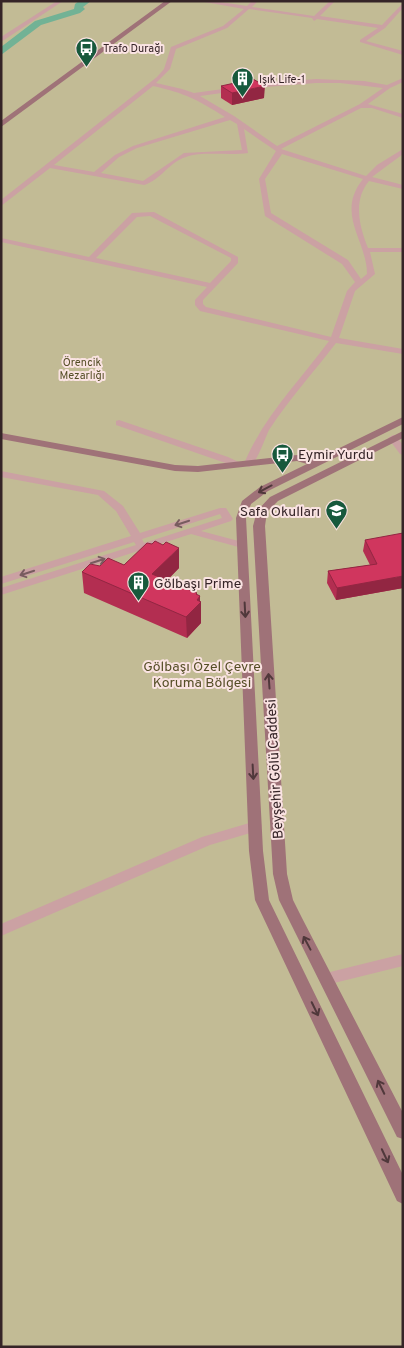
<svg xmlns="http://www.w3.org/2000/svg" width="404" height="1348" font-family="Overpass,sans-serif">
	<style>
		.green { fill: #c2bb95 }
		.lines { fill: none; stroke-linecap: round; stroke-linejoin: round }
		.river { fill: #72b295; fill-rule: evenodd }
		.street { fill: #cba1a3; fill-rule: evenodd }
		.secondary { fill: #9f7278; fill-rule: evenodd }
		.wall { fill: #b32e51 }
		.shaded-wall { fill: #922642 }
		.building { fill: #d0365e; stroke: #922642 }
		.oneway { stroke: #50383b }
		.oneway2 { stroke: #785c5f }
		.labels { text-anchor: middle; stroke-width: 4; stroke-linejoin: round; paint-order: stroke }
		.far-poi-label { font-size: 11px; fill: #352427; stroke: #fae3e2; text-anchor: start }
		.far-park-label { font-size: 11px; fill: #554e26; stroke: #fae3e2 }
		.poi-label { font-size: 14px; fill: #352427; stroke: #fae3e2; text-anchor: start }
		.park-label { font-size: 14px; fill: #554e26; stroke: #fae3e2 }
		.street-label { font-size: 14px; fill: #352427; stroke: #fae3e2 }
	</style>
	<rect width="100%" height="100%" fill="#f3d6d5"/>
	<rect class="green" x="1" y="1" width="402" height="1346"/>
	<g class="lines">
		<polygon class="river" points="79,1 91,1 83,7 85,9 80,13 41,25 1,55 1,47 35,21 74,9 75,4"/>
		<g class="street">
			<polygon points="57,1 63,1 1,42 1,37"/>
			<path d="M199,1h15l33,5 5,-5h6l-6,6 62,9 16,-15h5l-15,15 62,9 21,-22v5l-18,20 -19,13 37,10v4l-43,-13v-2l18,-12 -61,-9 -3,2 -2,-3 -63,-9 -22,19 -51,21 -6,20 -14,14 26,6 12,4 72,-10 50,-4 48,2 23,4 16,-7v4l-13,6 -22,16 35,10v4l-31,-10h-11l-80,41 85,27 11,-11 26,-16v5l-31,23 31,8v4l-34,-8c-16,19 -10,45 -1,67h35v4h-33l5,22 -20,17 -16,47 64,11v5l-67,-11c-22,29 -47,56 -67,87 -4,8 -13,35 -20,37l-5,-3c19,-47 55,-82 85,-123l-129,-30 -5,-6v-5l12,-13 -206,-45v-4l88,19 43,-44 22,-1 84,45v6l-35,37v4l3,3 125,30 16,-46 8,-9 -13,-18 -77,-48 -6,-37 17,-28 -32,-22 4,24c-18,3 -46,-2 -62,4 -17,5 -25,23 -42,28l-94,-17 -49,38v-6l156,-123 7,-8 7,-22 52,-21 21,-17zM316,83h24l43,5 -23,16 -83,42 -43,-30 -34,-20 66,-9zM153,86c32,7 45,14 72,31l-92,29 -18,9 -21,17 -40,-7zM230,120l7,4 5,26 -58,3 -41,28 -42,-8 18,-16 18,-9zM282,154l81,25c-28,35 4,61 4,95l-6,5 -13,-19 -77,-47 -6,-34zM150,216l81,42v3l-21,22 -114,-25 41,-41z"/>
			<polygon points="119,420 228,457 245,465 243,467 237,467 116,425 116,421"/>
			<polygon points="393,435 396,436 403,445 403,455 400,454 388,438"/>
			<path d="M1,471l103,20 19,15 17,27 80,-25h6l7,11 -2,2 -30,10 45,12 1,2 -5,3 -51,-14 -190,61v-7l135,-43 -2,-3 -133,42v-7l130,-41 -15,-25 -18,-16 -97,-18zM220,514l2,4 -78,25 -2,-4z"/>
			<polygon points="256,821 260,822 262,826 260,830 210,845 1,936 1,924 202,837"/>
			<polygon points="403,954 403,966 326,985 321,983 319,979 321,975 326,973"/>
		</g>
		<g class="secondary">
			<polygon points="165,1 172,1 1,127 1,121"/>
			<polygon points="403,417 403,424 268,491 251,504 246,518 263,851 269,900 403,1175 403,1204 397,1201 255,900 249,851 236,518 242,501 260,487 307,464 297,461 198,472 175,471 1,439 1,433 175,465 198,466 297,455 309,456 315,460"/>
			<polygon points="403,431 403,438 278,501 267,512 265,526 287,874 293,900 302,918 403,1113 403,1139 397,1137 279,900 273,874 253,526 257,511 270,497"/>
		</g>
	</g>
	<g class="wall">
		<polygon points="221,86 264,98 232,105 221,98"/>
		<polygon points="365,540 403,588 336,600 327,583 328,571 370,565 363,551"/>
		<polygon points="152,544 163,545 179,568 167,580 197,593 197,595 200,596 200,601 201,602 201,623 187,638 84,593 82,572 100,566 124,565"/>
	</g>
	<g class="shaded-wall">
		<polygon points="265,86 264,98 232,105 232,93"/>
		<polygon points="179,548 179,568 153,595 152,574"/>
		<polygon points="403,576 403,588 336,600 337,588"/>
		<polygon points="197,593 197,600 200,596 200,603 201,602 201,623 187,638 186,617 196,594"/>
	</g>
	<g class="building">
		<polygon points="253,79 265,86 232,93 221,86"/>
		<polygon points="403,533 403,576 337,588 328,571 377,564 365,540"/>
		<polygon points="155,541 163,545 166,542 179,548 152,574 197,593 196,594 200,596 197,600 201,602 186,617 82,572 90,564 100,566 108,558 124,565 147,543 152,544"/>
	</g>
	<defs><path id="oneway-shaft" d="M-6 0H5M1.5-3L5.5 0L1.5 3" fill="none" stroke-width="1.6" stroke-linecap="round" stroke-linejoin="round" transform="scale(1.25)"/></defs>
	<g class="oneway">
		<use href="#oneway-shaft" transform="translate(265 489) rotate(152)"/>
		<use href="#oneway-shaft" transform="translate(245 610) rotate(87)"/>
		<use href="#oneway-shaft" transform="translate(269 681) rotate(-94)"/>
		<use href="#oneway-shaft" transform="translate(253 772) rotate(87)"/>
		<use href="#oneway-shaft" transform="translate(307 943) rotate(-118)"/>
		<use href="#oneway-shaft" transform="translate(315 1009) rotate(64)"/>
		<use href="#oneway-shaft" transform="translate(381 1087) rotate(-116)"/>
		<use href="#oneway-shaft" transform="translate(385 1156) rotate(65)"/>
	</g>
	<g class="oneway2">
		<use href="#oneway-shaft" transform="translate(182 523) rotate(162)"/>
		<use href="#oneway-shaft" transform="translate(98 561) rotate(-18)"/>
		<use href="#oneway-shaft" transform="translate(27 573) rotate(162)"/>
	</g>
	<defs>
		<symbol id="bus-pin" viewBox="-11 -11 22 30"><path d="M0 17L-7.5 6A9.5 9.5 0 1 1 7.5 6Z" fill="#17593c" stroke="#fae3e2"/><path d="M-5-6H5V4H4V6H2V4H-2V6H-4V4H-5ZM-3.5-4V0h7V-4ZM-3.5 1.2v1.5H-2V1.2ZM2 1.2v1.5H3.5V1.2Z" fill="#fff"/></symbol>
		<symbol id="building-pin" viewBox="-11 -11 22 30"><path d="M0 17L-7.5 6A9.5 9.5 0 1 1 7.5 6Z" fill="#17593c" stroke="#fae3e2"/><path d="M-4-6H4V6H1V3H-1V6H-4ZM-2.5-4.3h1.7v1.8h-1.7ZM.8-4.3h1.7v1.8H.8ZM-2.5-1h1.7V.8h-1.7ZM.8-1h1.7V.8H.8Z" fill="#fff"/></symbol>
		<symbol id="school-pin" viewBox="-11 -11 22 30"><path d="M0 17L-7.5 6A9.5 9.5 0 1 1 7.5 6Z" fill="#17593c" stroke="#fae3e2"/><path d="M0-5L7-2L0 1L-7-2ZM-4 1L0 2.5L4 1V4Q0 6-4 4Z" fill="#fff"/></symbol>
	</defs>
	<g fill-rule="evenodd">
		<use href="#bus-pin" x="74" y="36" width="25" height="34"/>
		<use href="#building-pin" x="230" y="66" width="25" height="34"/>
		<use href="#bus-pin" x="270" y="442" width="25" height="34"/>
		<use href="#school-pin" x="324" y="498" width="25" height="34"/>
		<use href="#building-pin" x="126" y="570" width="25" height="34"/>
	</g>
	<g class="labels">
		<g class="far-poi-label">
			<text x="103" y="52">Trafo Durağı</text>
			<text x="259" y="83">Işık Life-1</text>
		</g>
		<g class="far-park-label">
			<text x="82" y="366">Örencik<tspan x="82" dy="13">Mezarlığı</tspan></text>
		</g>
		<g class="poi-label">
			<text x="298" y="459">Eymir Yurdu</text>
			<text x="320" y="516" text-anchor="end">Safa Okulları</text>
			<text x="154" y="588">Gölbaşı Prime</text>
		</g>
		<g class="park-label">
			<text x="202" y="671">Gölbaşı Özel Çevre<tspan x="202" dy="16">Koruma Bölgesi</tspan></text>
		</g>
		<g class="street-label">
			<text transform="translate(274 769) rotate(-93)" y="5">Beyşehir Gölü Caddesi</text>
		</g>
	</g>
	<rect width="404" height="1348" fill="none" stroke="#352427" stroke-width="5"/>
</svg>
